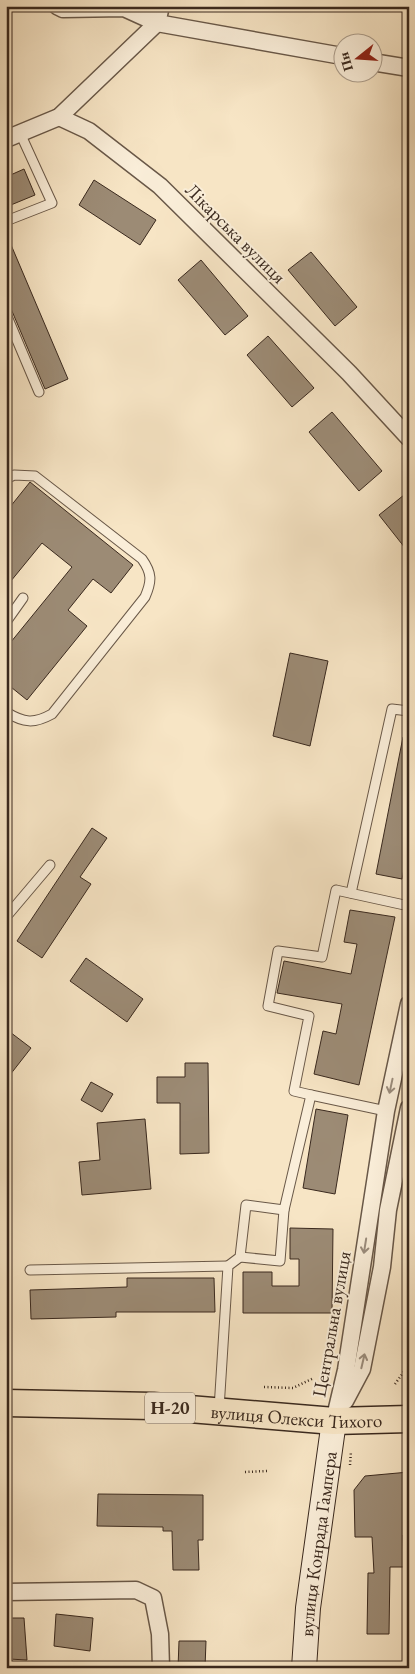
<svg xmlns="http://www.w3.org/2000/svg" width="415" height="1674" font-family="'EB Garamond',serif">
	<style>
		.building { fill: #9c8b75; stroke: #3a291e }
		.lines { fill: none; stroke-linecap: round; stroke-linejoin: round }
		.lane-casing { stroke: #695848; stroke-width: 11 }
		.street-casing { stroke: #695848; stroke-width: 19 }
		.secondary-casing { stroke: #3a291e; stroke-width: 26 }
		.primary-casing { stroke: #3a291e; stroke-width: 29 }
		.path { stroke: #3a291e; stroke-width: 2.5; stroke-dasharray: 1 2.5; stroke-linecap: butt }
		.lane { stroke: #faeed9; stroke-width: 9 }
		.street { stroke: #faeed9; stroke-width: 16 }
		.secondary { stroke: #faeed9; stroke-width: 24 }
		.primary { stroke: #f7e5c5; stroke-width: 26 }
		.oneway { stroke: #9a8c7c }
		.labels { text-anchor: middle; stroke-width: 4; stroke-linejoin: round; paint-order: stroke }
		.shield { fill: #faeed9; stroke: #746456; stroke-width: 1 }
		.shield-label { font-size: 18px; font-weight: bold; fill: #3a291e }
		.street-label { font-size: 19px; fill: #3a291e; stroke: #faeed9 }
	</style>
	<rect width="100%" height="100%" fill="#f7e5c5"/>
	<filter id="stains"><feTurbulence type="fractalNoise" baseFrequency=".004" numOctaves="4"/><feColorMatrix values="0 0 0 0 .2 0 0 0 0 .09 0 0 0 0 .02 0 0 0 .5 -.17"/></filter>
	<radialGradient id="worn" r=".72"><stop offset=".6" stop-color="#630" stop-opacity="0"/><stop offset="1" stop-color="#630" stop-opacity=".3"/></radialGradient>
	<g class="building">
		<polygon points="24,169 35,195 6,207 6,177"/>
		<polygon points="94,180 156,220 140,245 79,205"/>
		<polygon points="6,233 68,379 45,389 6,297"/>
		<polygon points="311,252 357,307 335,326 288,270"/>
		<polygon points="201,260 248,316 225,335 178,280"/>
		<polygon points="268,336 314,388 292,407 247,355"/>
		<polygon points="332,412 382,471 359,491 309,432"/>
		<polygon points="30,482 133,565 111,593 93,579 68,610 87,626 27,700 6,683 6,648 72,567 42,543 6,587 6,512"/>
		<polygon points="404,495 409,501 409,553 379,515"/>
		<polygon points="290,653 328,661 310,746 273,736"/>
		<polygon points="403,737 409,738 409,845 402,879 376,874"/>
		<polygon points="92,828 107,838 80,877 91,884 42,958 17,941"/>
		<polygon points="350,910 395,917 359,1085 314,1074 323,1031 336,1034 342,1004 277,993 284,961 351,974 357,944 344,942"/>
		<polygon points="86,958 143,999 127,1022 70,981"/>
		<polygon points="6,1029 31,1048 6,1080"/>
		<polygon points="185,1063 208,1063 209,1153 180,1154 180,1103 157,1103 157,1077 185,1077"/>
		<polygon points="91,1082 113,1094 102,1112 81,1100"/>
		<polygon points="316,1109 348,1115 335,1194 303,1188"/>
		<polygon points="145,1119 151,1189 82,1195 79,1162 100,1160 97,1123"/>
		<polygon points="290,1228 333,1229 332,1313 243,1313 243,1272 272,1272 272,1286 299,1286 299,1259 290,1259"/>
		<polygon points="127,1278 214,1278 215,1312 116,1312 116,1317 31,1319 30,1290 127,1287"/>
		<polygon points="409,1472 409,1535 403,1535 404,1567 390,1567 389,1634 367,1634 368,1573 374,1573 372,1537 355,1537 354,1490 365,1476"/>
		<polygon points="98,1494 203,1495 203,1540 198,1540 199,1570 173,1570 172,1531 163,1531 163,1527 97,1526"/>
		<polygon points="56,1614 93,1618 90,1651 54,1646"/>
		<polygon points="7,1618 24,1618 27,1660 9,1659"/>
		<polygon points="179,1641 206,1641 205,1668 178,1668"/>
	</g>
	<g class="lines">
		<defs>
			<g id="lane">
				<polyline points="6,221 52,203 20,133"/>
				<polyline points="6,314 39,392"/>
				<path d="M6,479l8,-4 21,1 107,83c10,14 10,22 3,38l-93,117c-18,10 -28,9 -46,-2"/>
				<polyline points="6,622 23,598"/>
				<polyline points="351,893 392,709 409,711"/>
				<polyline points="6,917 50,865"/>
				<polyline points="311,1095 386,1111"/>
				<polyline points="240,1257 280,1261 284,1210 311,1095 294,1091 309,1016 268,1006 278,951 322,957 336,890 409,906"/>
				<polyline points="30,1270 228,1266"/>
				<polyline points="219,1409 228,1266 240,1257 246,1205 284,1210"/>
			</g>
			<g id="street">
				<polyline points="57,6 63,9 124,8 157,23 342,56"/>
				<polyline points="372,62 409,68"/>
				<polyline points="59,117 89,131 160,186 349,373 409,438"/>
				<polyline points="6,139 59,117 157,23 161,6"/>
				<polyline points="345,1401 362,1369 382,1267 388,1210 409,1108"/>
				<polyline points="334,1421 346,1370 386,1111 409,1004"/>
				<polyline points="6,1592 136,1590 153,1598 160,1634 161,1668"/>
			</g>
			<g id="secondary">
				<path id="s1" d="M304,1668l4,-60 26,-187"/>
			</g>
			<g id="primary">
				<path id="s2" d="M6,1403l147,3 181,15 75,-2"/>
			</g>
		</defs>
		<use href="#lane" class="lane-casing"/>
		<use href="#street" class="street-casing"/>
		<use href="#secondary" class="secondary-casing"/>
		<use href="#primary" class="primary-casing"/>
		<g class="path">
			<polyline points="395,1384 408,1366"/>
			<polyline points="264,1387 293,1388 314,1378"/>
			<polyline points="350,1465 351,1451"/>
			<polyline points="245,1472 267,1471"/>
		</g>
		<use href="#lane" class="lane"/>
		<use href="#street" class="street"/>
		<use href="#secondary" class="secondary"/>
		<use href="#primary" class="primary"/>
	</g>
	<defs><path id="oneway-shaft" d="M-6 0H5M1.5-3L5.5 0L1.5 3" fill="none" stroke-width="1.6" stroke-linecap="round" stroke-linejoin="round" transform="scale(1.25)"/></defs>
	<g class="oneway">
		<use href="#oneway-shaft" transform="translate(391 1086) rotate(102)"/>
		<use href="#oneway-shaft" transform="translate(365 1246) rotate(99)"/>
		<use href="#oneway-shaft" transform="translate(363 1361) rotate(-77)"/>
	</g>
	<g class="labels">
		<rect class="shield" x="145" y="1392.5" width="50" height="31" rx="4"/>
		<g class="shield-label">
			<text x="170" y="1414">Н-20</text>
		</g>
		<g class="street-label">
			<text transform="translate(236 233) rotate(45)" y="7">Лікарська вулиця</text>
			<text transform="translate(331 1324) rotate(-80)" y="7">Центральна вулиця</text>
			<text dy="7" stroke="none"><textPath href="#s2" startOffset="291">вулиця Олекси Тихого</textPath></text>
			<text dy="7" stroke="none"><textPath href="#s1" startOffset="125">вулиця Конрада Гампера</textPath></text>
		</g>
	</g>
	<rect width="415" height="1674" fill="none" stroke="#f7e5c5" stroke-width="25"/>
	<rect x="8" y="8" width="400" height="1659" fill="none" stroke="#3a291e" stroke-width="2.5"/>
	<rect x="12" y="12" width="390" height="1649" fill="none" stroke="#3a291e"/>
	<g transform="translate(358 58) rotate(253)"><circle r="24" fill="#faeed9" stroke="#ad9f8e"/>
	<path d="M0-4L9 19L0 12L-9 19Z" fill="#8f2418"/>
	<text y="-8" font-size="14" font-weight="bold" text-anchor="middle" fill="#3a291e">Пн</text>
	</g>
	<rect width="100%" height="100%" filter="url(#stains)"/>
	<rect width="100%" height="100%" fill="url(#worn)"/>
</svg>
